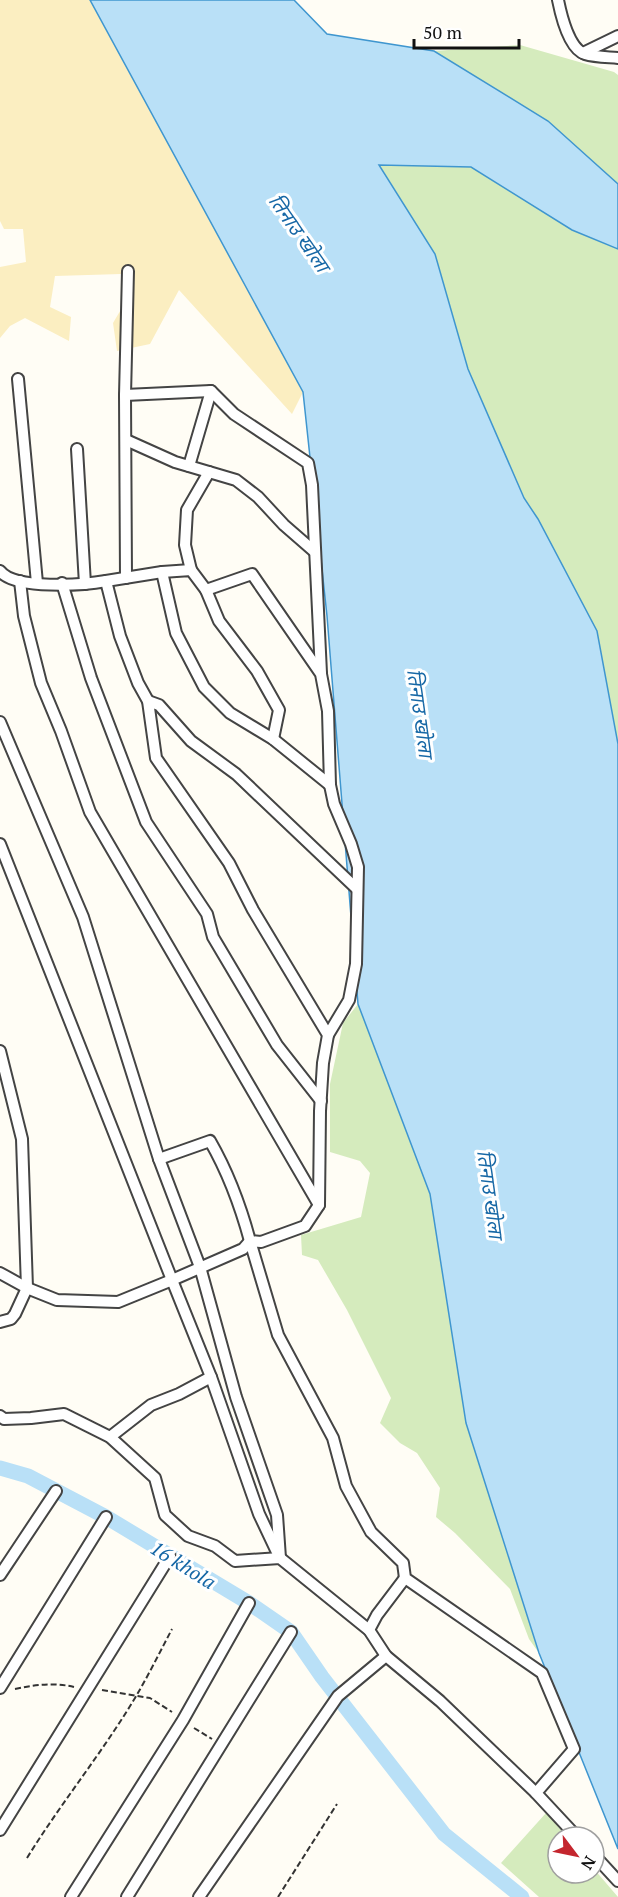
<svg xmlns="http://www.w3.org/2000/svg" width="618" height="1897" font-family="'PT Serif','Noto Sans Devanagari',serif">
	<style>
		.green { fill: #d5ebbd }
		.sand { fill: #fbeec1 }
		.water { fill: #b9e0f7; stroke: #3f96cf; stroke-width: 1.5 }
		.lines { fill: none; stroke-linecap: round; stroke-linejoin: round }
		.canal { stroke: #b9e0f7; stroke-width: 15 }
		.minor-casing { stroke: #444; stroke-width: 14 }
		.path { stroke: #333; stroke-width: 2; stroke-dasharray: 6 3; stroke-linecap: butt }
		.minor { stroke: #fff; stroke-width: 10 }
		.labels { text-anchor: middle; stroke-width: 6; stroke-linejoin: round; paint-order: stroke }
		.water-label { font-size: 20px; font-style: italic; fill: #1768a6; stroke: #fff }
	</style>
	<rect width="100%" height="100%" fill="#fffdf5"/>
	<g class="green">
		<polygon points="520,45 614,72 618,75 618,184 548,121 434,51"/>
		<polygon points="379,164 471,167 572,230 618,249 618,744 596,631 538,519 524,498 468,369 435,254"/>
		<polygon points="358,1004 430,1194 466,1423 539,1653 529,1639 510,1589 455,1533 436,1517 440,1488 417,1453 400,1443 380,1423 391,1398 347,1310 318,1260 302,1255 301,1235 361,1217 370,1173 360,1161 330,1152 330,1084 343,1023"/>
		<polygon points="546,1813 567,1837 558,1837 558,1873 594,1873 594,1869 618,1897 539,1897 501,1863"/>
	</g>
	<polygon class="sand" points="0,0 90,0 303,392 292,414 179,290 150,344 117,351 113,323 123,306 121,274 55,276 50,307 71,317 69,341 25,318 10,326 0,338 0,267 26,262 23,229 4,229 0,221"/>
	<polygon class="water" points="90,0 294,0 327,34 434,51 548,121 618,184 618,249 572,230 471,167 379,165 435,254 468,369 524,498 538,519 597,631 618,744 618,1849 539,1653 466,1423 430,1194 358,1004 327,616 303,392"/>
	<g class="lines">
		<polyline class="canal" points="0,1468 28,1476 106,1517 249,1603 291,1632 322,1677 444,1834 522,1897"/>
		<defs>
			<g id="minor">
				<path d="M558,0c3,15 11,49 27,54 10,3 22,3 33,4"/>
				<polyline points="583,53 618,36"/>
				<polyline points="18,379 37,583"/>
				<polyline points="125,395 211,391 234,414 308,463 312,485 321,673"/>
				<polyline points="126,440 175,462 236,480 258,497 284,525 315,552"/>
				<polyline points="77,449 85,584"/>
				<polyline points="189,466 211,391"/>
				<polyline points="191,570 185,545 187,510 209,472"/>
				<path d="M0,571c14,19 84,14 106,10l14,55 18,47 10,18 8,57 73,105 24,47 75,125 -5,28 -3,48 -1,94 -14,21 -44,16 -11,-1c-10,-37 -21,-67 -40,-100l-51,18"/>
				<polyline points="162,572 176,633 204,687 230,713 273,739 330,785"/>
				<polyline points="126,578 125,395 128,271"/>
				<polyline points="20,581 24,616 41,683 61,731 90,812 319,1205"/>
				<polyline points="106,581 162,572 191,570 206,590 252,574 321,674 328,711 330,785 334,804 351,844 358,867 356,964 349,1000 328,1035"/>
				<polyline points="62,583 91,678 146,822 207,914 213,937 277,1045 321,1101"/>
				<polyline points="206,590 219,621 257,671 279,710 273,739"/>
				<polyline points="148,701 159,705 191,741 236,774 357,889"/>
				<polyline points="0,722 83,917 159,1159 200,1267 236,1397 277,1515 280,1558"/>
				<polyline points="0,844 172,1280 243,1249 250,1241 278,1335 333,1438 346,1486 371,1532 403,1563 405,1578 542,1673 574,1749 536,1793 577,1837"/>
				<polyline points="0,1051 22,1139 27,1288 15,1314 11,1319 0,1322"/>
				<polyline points="0,1273 27,1288 57,1300 118,1302 172,1280 211,1377 259,1514 277,1552"/>
				<polyline points="0,1416 4,1419 31,1418 64,1414 110,1437 155,1478 165,1515 188,1536 215,1546 235,1561 280,1558 369,1630 386,1656 440,1701 536,1793"/>
				<polyline points="110,1437 151,1405 179,1394 211,1377"/>
				<polyline points="0,1575 56,1491"/>
				<polyline points="369,1630 377,1615 405,1578"/>
				<polyline points="0,1688 106,1517"/>
				<polyline points="0,1830 170,1556"/>
				<polyline points="594,1855 618,1881"/>
				<polyline points="71,1897 183,1720 249,1603"/>
				<polyline points="127,1897 291,1632"/>
				<polyline points="199,1897 338,1696 386,1656"/>
			</g>
		</defs>
		<use href="#minor" class="minor-casing"/>
		<g class="path">
			<path d="M15,1689c20,-4 38,-7 59,-2"/>
			<polyline points="102,1690 150,1698 172,1712"/>
			<polyline points="194,1728 212,1739"/>
			<path d="M27,1858c34,-55 75,-105 108,-160 13,-22 25,-46 37,-69"/>
			<polyline points="278,1897 337,1804"/>
		</g>
		<use href="#minor" class="minor"/>
	</g>
	<g class="labels">
		<g class="water-label">
			<text transform="translate(299 233) rotate(55)" y="7">तिनाउ खोला</text>
			<text transform="translate(420 713) rotate(82)" y="7">तिनाउ खोला</text>
			<text transform="translate(490 1194) rotate(82)" y="7">तिनाउ खोला</text>
			<text transform="translate(183 1565) rotate(32)" y="7">16 khola</text>
		</g>
	</g>
	<g transform="translate(576 1855) rotate(122)"><circle r="28" fill="#ffffff" stroke="#a0a0a0" stroke-width="1.5"/>
	<path d="M0-4.5L10 22L0 15L-10 22Z" fill="#c4262e"/>
	<text y="-9" font-size="16" font-weight="bold" text-anchor="middle" fill="#111111">N</text>
	</g>
	<path d="M414 39v9h105v-9" fill="none" stroke="#111111" stroke-width="3"/>
	<text x="423" y="39" font-size="18" fill="#111111" stroke="#ffffff" stroke-width="4.5" paint-order="stroke">50 m</text>
</svg>
